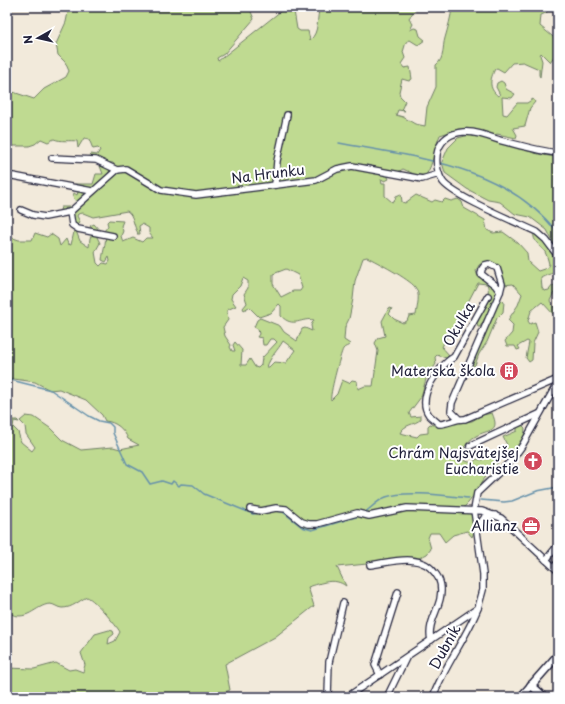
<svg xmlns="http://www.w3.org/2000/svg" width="565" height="704" font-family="'Playpen Sans',sans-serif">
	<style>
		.green { fill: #bfda91; stroke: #707e66; fill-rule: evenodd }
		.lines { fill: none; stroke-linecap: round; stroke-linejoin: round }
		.stream { stroke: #6691ab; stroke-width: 1.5 }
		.minor-casing { stroke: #22223b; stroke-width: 8 }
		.tertiary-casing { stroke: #22223b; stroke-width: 10 }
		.minor { stroke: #fff; stroke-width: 5.5 }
		.tertiary { stroke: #fff; stroke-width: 7 }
		.labels { text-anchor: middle; stroke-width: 4; stroke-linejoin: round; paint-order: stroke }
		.street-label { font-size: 14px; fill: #22223b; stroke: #fff }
		.poi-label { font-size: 14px; fill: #22223b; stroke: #fff; text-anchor: end }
	</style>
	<rect width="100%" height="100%" fill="#f2eadb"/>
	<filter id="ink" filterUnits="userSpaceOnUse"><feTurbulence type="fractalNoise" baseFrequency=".025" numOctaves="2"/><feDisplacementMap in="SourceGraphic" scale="8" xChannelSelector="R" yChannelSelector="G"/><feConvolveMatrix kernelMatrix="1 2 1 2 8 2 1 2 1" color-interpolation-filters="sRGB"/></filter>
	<g filter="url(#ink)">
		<path class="green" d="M69,7h180l5,12 -30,35 -7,4 1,3 68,-54h10l-2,4 3,18 3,2h8l2,9c10,-8 6,-22 10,-33h97l-8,11 4,6 -3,6 4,-2 4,1 2,7 5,4 -7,5 -8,-5 -4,2 -3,10 2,6 -4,6 3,4 6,-1 2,12 -3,2 -7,-2 -3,13 1,4 5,5 -3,7 3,3 -7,-1 -2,5 7,2 12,7 10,2 2,-19 9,-20v-22c9,-7 6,-17 9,-27 3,-11 6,-20 7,-31h100l-4,1 -2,5 -5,2 -1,11 18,15v10l-8,11 -9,-9 -1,2 2,6 -2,16 -1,-2v-6l-16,-7 -11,1 -8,9 -7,-4 -2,1c-5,10 -7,19 3,27l2,-1 -4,-8 1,-4 4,-2 3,2 2,6 9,5 -3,4 -10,-1 1,17 4,1 10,-12h10l6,-4 2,3 -5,6 -5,18 -12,2 4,7 -1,3 -19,-4 -4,2c18,8 46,22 65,20v96l-11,-22 -17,-13 -15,-3 -15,-12 -12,-2 -21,-11 -22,-16 -3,-11 6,-14 10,-10 11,-3 7,-5 -17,-1 -19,6c-6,14 -6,28 -14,40h-10l-13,-6 -7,4 -8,-3 -2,3 3,6 -4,2 -4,-2 1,4h3v13l7,6 3,-2 1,-4 5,-2 1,8 3,1 11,-8 16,7 3,-2 7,2 3,-3 6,2 7,-2 4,3 2,6 21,12 2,10 6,3 10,-1 15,11 9,10 1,9 10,9 9,-3 2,-4c-1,-4 -2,-8 -4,-12 -4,-6 -13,-11 -11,-19l14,13 2,6 5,6 3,6v9c-4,-1 -14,3 -17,5l1,10 2,3 5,-1 4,-5 4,3 1,4 -5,2 -3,7 8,13 -4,1 -12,-13 -11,9 -3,10 2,3 5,-2 3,10 -5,11 -1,17 -3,2 -3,-4 3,-16 -2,-1 -9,5 2,3 -3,1 -2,-4h-8l-2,-5 7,-8 1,-8 -5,-5 10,-15 4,-11 -9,-10 -9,1 -4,-12 -12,-12 -9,4 -3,6 2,6 6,1 15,9 -1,15 4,-2 2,2 -1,10 -6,6 -10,24 -8,12 -4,11 -4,3 -1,-2 18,-50 -3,2 -5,9h-2c-7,-12 16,-28 9,-43l-9,-1 -21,40 -10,13 -5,11 7,8 -3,3 -9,-3 -2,2 1,7 -10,15 -5,18 -12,16 2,4 10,-1v3c-6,6 -17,5 -21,14l17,4 3,-3 8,-1v-7l2,-2 11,3 16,-5 15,-1 10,-6 10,-2c9,20 -4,16 -16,23 -9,5 -14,13 -16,23l12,4 5,-4 5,1 5,-7 7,1 13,-9 -4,-8 14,-6v-4l5,-2 3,3 -1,10c-7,5 -8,12 -13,18h-9l-9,14 -8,-2 1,9c-9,9 -13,23 -22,30l1,3c11,5 12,16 7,27l-5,-6 -14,4 -8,7 -6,-9h-9l-2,5 3,11 -4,5 -10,5 -80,8 9,19c-12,-9 -24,-3 -38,1l6,19 -39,31 -50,27 5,26c-18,7 -38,11 -58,4l-1,3h-164v-29l27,1 22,-6 13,7 6,-1 8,3 2,-7 -4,-12 14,-19 14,-4 4,1 1,3 -5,4 -1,6 7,-3 5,-9c-3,-6 -26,-33 -33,-35 -9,4 -14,11 -25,11 -4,0 -8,-4 -12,-4 -15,1 -23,20 -43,8v-195l5,3h5l2,2 -5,-1 -1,6 5,5 3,10 11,9 3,-4 -9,-13 -1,-8 -5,-5 6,-5 8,1 16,11 12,12 19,10 32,-3 7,2 19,-4 -11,-6c-4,-10 -12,-17 -23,-18l-3,-6 -16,-15 -27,-11 -9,1 -15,-8 -28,-4v-142l12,4h13l3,-7 12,4 4,-3 7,5 2,7 6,-7 2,5 3,1 3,-13 2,-1 4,10 9,6 1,-9 4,-6 -4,-6 4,-2 6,7 -3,6 3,6 -5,9 2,11 3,3 3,-3 5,1 2,-3 -1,-4 -3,5 -4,-2c1,-9 6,-22 2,-29l4,-5 -1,-4 2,-2 14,1 -2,5 2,5 -2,5 2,6 10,-4 9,4 4,-4h7l-4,-5v-5l-7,-4 -3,2 1,8h-3l1,-1c-5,-7 -4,-18 -11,-22l-34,6 -10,-4 -5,1 -1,2 3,6 -5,6 -6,-18 -3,-2 -3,3 -3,-1 1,-3h11l5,-5c-3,-2 -5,-6 -3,-9l3,2 1,-3 -4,-8h19l3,-10h7l-3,-8h3l7,4 -6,11 16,-9 -7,-9 -8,-1 -15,-6 1,-2 6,1 3,-5 -2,-2 -5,1 -4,-10 -5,-1 -6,10 -1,-7c-7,-1 -16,1 -23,-2l-6,3 -7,-3 -6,5 -6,2h-22v-56l27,9 10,-10 22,-12 3,-6 -4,-9 -7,-7 -2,-11 10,-22zM367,257c10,5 42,22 48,30 6,7 2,19 1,28l-7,1 -2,5 -4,2 -9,-4 -5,-5 3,-5 -3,-1 -7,13 3,15 -7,2 -3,5 3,8 -5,35h-8l-7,3 -1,-8 -5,-1 -3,3 -7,-3 -5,14 -6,6c-2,-4 9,-45 12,-51 2,-3 5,-2 7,-5l-6,-4 1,-13 4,-8 4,-20 2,-18 8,-23zM286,269l12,6 4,13 -2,3h-7l-12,6 -8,-13v-10zM243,278l5,3v7l-4,6 3,9 -4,5 1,2 5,-3 10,10 12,-4 8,-9 2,2v10c13,13 20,1 33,4l-3,5 1,6 -7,-3 -3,1 -5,12 -13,-9 -4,-6 -20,-8 -3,2 -3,7 4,2 1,5 -2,3 5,1 1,7h3l4,-6h4l3,3 -15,16 -1,7 -3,3 -3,-1 -5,-8 -4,6h-5l1,-15 -7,-8 -2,3 2,6h-3l-2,-4 1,-2 -6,-9 -2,-9 5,-7 -1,-10 9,-4 -5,-7 1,-5 8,-8zM283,341l12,9 -9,13 -12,-1 -5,5h-2c3,-10 11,-17 16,-26z"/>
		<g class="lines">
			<g class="stream">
				<path d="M339,143c80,15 165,22 219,90"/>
				<polyline points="7,379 51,390 89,416 99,421 109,423 113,427 113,433 127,464 142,472 150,484 162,481 171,484 173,481 179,486 181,484 193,485 204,494 253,514 276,511 283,512 302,527 312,530 359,516"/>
				<polyline points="481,500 504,502 512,501 537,491 558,487"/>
				<path d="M364,513c7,-5 14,-13 22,-16 20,-7 62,-1 83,1"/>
			</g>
			<defs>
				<g id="minor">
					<path d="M558,153c-20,-2 -39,-8 -59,-13 -11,-4 -24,-9 -36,-8 -12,1 -21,7 -25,18 -3,10 -1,23 5,32 12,15 73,40 94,50l9,8 12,16"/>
					<polyline points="52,158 96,160 117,170"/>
					<polyline points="13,176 92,191"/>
					<polyline points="275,185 277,161 287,115"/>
					<polyline points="21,210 33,215 45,217 70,212 117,170 126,169 161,190 196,195 316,180 337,169 352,166 422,179 439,174"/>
					<polyline points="70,212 72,225 78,229 113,236"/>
					<path d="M488,296l-34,61c-16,9 -38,41 -25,58 3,3 7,6 10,9 10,0 17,-6 26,-5l93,-40"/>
					<polyline points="458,418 451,411 452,403 500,292 502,284 497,268 489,264 485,265 482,269 481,274 495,285 500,292"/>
					<polyline points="470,446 539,414"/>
					<polyline points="250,509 261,511 276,508 286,509 302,522 309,524 317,524 357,513 369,516 407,508 482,511 501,518 558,571"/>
					<polyline points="476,529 484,518 495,515"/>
					<polyline points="546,560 558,545"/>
					<path d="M370,565c22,-3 50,-13 65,8 6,7 7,17 5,26 -3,13 -13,27 -9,41"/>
					<polyline points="380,675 375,665 398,592"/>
					<polyline points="328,697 329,662 343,603"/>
					<polyline points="347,697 478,608 483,590 483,574 474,510 477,493 512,460 522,446 558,382"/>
					<polyline points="387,697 406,658"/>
					<path d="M433,697c11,-31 33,-58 45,-89"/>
				</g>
				<g id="tertiary">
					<polyline points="531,685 544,697"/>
					<polyline points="521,697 558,655"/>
				</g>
			</defs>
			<use href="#minor" class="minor-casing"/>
			<use href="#tertiary" class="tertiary-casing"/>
			<use href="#minor" class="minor"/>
			<use href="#tertiary" class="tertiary"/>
		</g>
	</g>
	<defs>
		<symbol id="building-disc" viewBox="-11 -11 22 22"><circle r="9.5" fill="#d1495b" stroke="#fff"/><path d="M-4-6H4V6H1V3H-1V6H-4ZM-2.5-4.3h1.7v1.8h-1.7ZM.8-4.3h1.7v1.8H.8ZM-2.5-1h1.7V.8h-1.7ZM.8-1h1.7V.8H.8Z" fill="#fff"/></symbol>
		<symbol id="church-disc" viewBox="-11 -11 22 22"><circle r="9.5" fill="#d1495b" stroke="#fff"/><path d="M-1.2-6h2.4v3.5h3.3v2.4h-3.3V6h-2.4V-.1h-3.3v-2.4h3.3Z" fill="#fff"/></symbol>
		<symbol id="office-disc" viewBox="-11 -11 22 22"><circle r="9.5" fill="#d1495b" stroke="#fff"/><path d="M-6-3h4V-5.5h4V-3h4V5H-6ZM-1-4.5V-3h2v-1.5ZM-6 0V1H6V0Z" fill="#fff"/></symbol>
	</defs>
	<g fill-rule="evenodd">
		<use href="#building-disc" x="498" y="360" width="22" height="22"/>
		<use href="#church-disc" x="522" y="450" width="22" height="22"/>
		<use href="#office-disc" x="520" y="515" width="22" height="22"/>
	</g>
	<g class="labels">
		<g class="street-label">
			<text transform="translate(268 174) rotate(-7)" y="5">Na Hrunku</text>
			<text transform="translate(459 324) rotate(-60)" y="5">Okulka</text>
			<text transform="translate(445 647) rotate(-61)" y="5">Dubník</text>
		</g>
		<g class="poi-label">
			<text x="495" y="376">Materská škola</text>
			<text x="519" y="458">Chrám Najsvätejšej<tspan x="519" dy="16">Eucharistie</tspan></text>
			<text x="517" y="531">Allianz</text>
		</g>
	</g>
	<rect width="565" height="704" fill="none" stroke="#fff" stroke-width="24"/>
	<rect x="12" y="12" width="541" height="680" fill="none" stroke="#22223b" stroke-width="1.5" filter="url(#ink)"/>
	<g transform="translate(38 38) rotate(262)" stroke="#ffffff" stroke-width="3" paint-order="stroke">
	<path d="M0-3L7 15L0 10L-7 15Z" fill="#22223b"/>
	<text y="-6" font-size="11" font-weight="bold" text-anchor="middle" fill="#22223b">N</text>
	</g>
</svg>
